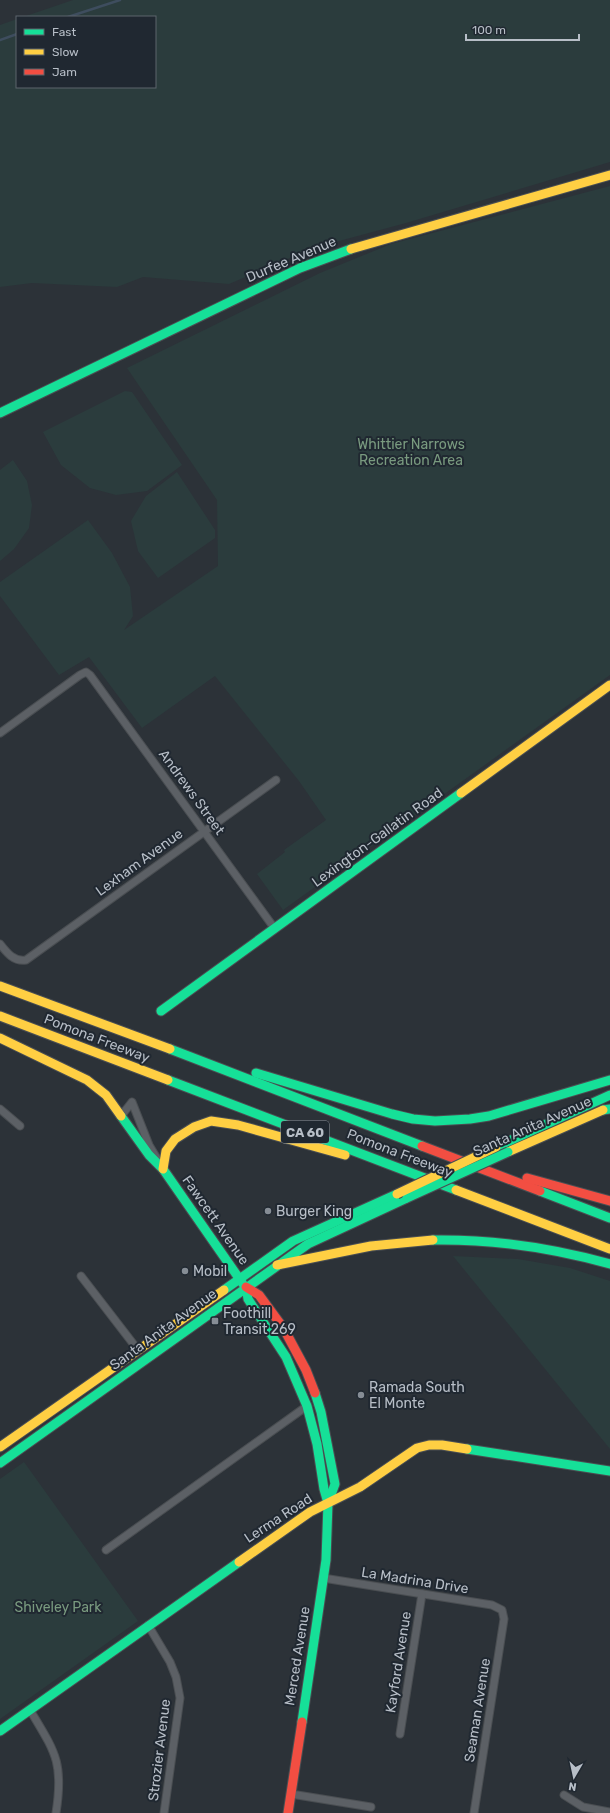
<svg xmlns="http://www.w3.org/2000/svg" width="610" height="1813" font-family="Rubik,sans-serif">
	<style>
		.green { fill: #2b3c3d }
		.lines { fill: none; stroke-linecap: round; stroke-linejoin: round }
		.stream { stroke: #3e4d5e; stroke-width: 2.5 }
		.street-casing { stroke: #4a4e52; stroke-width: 9 }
		.fast-casing { stroke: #4a4e52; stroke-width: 11 }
		.slow-casing { stroke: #4a4e52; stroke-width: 11 }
		.jam-casing { stroke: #4a4e52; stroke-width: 11 }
		.street { stroke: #5c6065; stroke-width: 7 }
		.fast { stroke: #16e098; stroke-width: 9 }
		.slow { stroke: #ffcf43; stroke-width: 9 }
		.jam { stroke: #f24e42; stroke-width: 9 }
		.fast-bridge-casing { stroke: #4a4e54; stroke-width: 11; stroke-linecap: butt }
		.slow-bridge-casing { stroke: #4a4e54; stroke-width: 11; stroke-linecap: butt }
		.fast-bridge { stroke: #16e098; stroke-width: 9 }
		.slow-bridge { stroke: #ffcf43; stroke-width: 9 }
		.poi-dot { fill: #868d95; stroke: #202831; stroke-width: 1.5 }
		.labels { text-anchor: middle; stroke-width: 4; stroke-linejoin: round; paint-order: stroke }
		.shield { fill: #202831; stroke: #8a919a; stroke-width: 1 }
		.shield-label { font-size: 13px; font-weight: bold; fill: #b7bec7 }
		.street-label { font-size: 14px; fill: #b7bec7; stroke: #202831 }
		.park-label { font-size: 14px; fill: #799a7f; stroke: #202831 }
		.poi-label { font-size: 14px; fill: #b7bec7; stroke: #202831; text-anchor: start }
	</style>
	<rect width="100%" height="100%" fill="#2c3238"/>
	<g class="green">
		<polygon points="73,0 610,0 610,162 406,223 313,248 229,284 143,277 117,287 32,283 0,287 0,25 17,19 17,87 155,87 155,17 23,17"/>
		<polygon points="610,186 610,675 283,910 257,874 285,852 284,850 326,820 299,781 215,676 142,728 89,657 59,675 0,596 0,582 88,520 112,553 130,587 133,616 124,630 218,566 217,500 127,368 320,273 391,244"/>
		<polygon points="125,391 132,392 182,465 147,491 116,495 90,488 61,465 43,432"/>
		<polygon points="13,460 27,481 32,505 29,528 14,549 0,561 0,470"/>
		<polygon points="177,472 215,530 215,538 158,578 138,551 131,521 146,496"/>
		<polygon points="453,1256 518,1259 570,1268 610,1281 610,1449"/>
		<polygon points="24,1462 138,1621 0,1719 0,1479"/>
	</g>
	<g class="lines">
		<g class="stream">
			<polyline points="68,17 120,0"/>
			<polyline points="0,40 17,34"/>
		</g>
		<defs>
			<g id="street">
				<polyline points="0,733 80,675 86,672 90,675 275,929"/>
				<path d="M0,944c7,9 14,18 26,16l250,-180"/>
				<polyline points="0,1109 20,1126"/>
				<polyline points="121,1116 132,1102 149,1145 158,1160"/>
				<polyline points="81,1276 138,1350"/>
				<polyline points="106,1550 307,1406"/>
				<polyline points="323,1578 492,1605 502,1610 504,1619 474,1813"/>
				<polyline points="148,1625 170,1662 176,1677 180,1698 164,1813"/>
				<path d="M30,1710c25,42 34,52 26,103"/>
				<polyline points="400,1734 422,1594"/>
				<polyline points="291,1794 371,1807"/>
				<polyline points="564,1795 583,1807 610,1812"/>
			</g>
			<g id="fast">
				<polyline points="0,413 300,268 351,249"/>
				<polyline points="161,1011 461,793"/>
				<polyline points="170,1049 422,1146"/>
				<polyline points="256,1073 392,1114 413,1119 435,1121 470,1119 489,1116 610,1080"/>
				<polyline points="168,1080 456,1190"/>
				<polyline points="603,1110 610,1109"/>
				<polyline points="121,1116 149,1155 163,1169 243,1284"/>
				<polyline points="496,1147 610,1095"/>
				<polyline points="540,1191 610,1218"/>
				<path d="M433,1240c60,-1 119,8 177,24"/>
				<polyline points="246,1287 248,1299 286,1357 307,1406 317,1444 324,1489 328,1503 326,1560 302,1722"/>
				<polyline points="224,1290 293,1241 397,1194"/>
				<polyline points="315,1393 321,1412 335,1484 328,1503"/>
				<polyline points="467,1449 610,1471"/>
				<polyline points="0,1463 308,1244 407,1198"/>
				<polyline points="0,1731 239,1562"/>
			</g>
			<g id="slow">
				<polyline points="351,249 610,175"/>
				<polyline points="461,793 610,685"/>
				<polyline points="0,986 170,1049"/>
				<polyline points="0,1016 168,1080"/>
				<polyline points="0,1038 87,1080 106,1095 121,1116"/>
				<polyline points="508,1152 603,1110"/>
				<polyline points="163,1169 166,1151 175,1139 194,1127 211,1121 238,1125 345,1155"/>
				<polyline points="456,1190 610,1249"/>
				<polyline points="277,1265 371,1246 433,1240"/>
				<polyline points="0,1447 224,1290"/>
				<polyline points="239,1562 310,1512 360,1487 417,1448 429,1445 442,1445 467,1449"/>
			</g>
			<g id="jam">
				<polyline points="422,1146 540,1191"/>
				<polyline points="527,1178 610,1201"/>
				<polyline points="246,1287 259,1295 284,1329 306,1370 315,1393"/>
				<polyline points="288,1813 302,1722"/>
			</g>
		</defs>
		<use href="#street" class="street-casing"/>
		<use href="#fast" class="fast-casing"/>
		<use href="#slow" class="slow-casing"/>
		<use href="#jam" class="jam-casing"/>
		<use href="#street" class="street"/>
		<use href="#fast" class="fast"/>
		<use href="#slow" class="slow"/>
		<use href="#jam" class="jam"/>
		<defs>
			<polyline id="fast-bridge" points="407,1198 508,1152"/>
			<polyline id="slow-bridge" points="397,1194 496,1147"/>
		</defs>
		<use href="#fast-bridge" class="fast-bridge-casing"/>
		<use href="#slow-bridge" class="slow-bridge-casing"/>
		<use href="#fast-bridge" class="fast-bridge"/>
		<use href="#slow-bridge" class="slow-bridge"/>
	</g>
	<g class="poi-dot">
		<circle cx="268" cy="1211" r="4"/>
		<circle cx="185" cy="1271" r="4"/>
		<rect x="211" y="1317" width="8" height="8" rx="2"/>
		<circle cx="361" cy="1395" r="4"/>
	</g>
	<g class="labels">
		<rect class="shield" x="281" y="1121" width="48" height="22" rx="3"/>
		<g class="shield-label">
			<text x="305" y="1137">CA 60</text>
		</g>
		<g class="street-label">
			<text transform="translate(291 259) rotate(-23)" y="5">Durfee Avenue</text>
			<text transform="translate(192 792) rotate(54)" y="5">Andrews Street</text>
			<text transform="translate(377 837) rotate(-36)" y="5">Lexington-Gallatin Road</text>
			<text transform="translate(139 862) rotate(-36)" y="5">Lexham Avenue</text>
			<text transform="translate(97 1038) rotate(21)" y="5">Pomona Freeway</text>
			<text transform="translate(532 1126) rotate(-24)" y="5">Santa Anita Avenue</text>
			<text transform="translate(400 1153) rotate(21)" y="5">Pomona Freeway</text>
			<text transform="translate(216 1220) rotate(55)" y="5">Fawcett Avenue</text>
			<text transform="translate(163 1329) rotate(-36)" y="5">Santa Anita Avenue</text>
			<text transform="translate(278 1518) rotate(-33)" y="5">Lerma Road</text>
			<text transform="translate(415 1580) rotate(9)" y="5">La Madrina Drive</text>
			<text transform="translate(297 1656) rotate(-81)" y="5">Merced Avenue</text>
			<text transform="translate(398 1662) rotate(-81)" y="5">Kayford Avenue</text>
			<text transform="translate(477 1710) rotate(-81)" y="5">Seaman Avenue</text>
			<text transform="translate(159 1750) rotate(-83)" y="5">Strozier Avenue</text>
		</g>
		<g class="park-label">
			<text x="411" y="449">Whittier Narrows<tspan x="411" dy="16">Recreation Area</tspan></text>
			<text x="58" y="1612">Shiveley Park</text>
		</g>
		<g class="poi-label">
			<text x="276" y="1216">Burger King</text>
			<text x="193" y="1276">Mobil</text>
			<text x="223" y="1318">Foothill<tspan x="223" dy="16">Transit 269</tspan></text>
			<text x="369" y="1392">Ramada South<tspan x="369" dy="16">El Monte</tspan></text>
		</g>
	</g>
	<rect x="16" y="16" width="140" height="72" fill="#202831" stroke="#5c646d"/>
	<rect x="24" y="29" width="20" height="6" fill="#16e098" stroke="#5c646d"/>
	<text x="52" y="36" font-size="12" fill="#b7bec7">Fast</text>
	<rect x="24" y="49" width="20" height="6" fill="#ffcf43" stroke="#5c646d"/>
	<text x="52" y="56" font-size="12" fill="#b7bec7">Slow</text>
	<rect x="24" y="69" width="20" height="6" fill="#f24e42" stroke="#5c646d"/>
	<text x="52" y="76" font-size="12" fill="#b7bec7">Jam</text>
	<g transform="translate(574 1777) rotate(189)" stroke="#202831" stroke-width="3" paint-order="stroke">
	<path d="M0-3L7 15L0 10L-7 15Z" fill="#b7bec7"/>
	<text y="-6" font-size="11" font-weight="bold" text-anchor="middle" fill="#b7bec7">N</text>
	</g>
	<path d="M466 34v6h113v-6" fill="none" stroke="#b7bec7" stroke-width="2"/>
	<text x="472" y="34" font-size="12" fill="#b7bec7" stroke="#202831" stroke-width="3" paint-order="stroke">100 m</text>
</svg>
